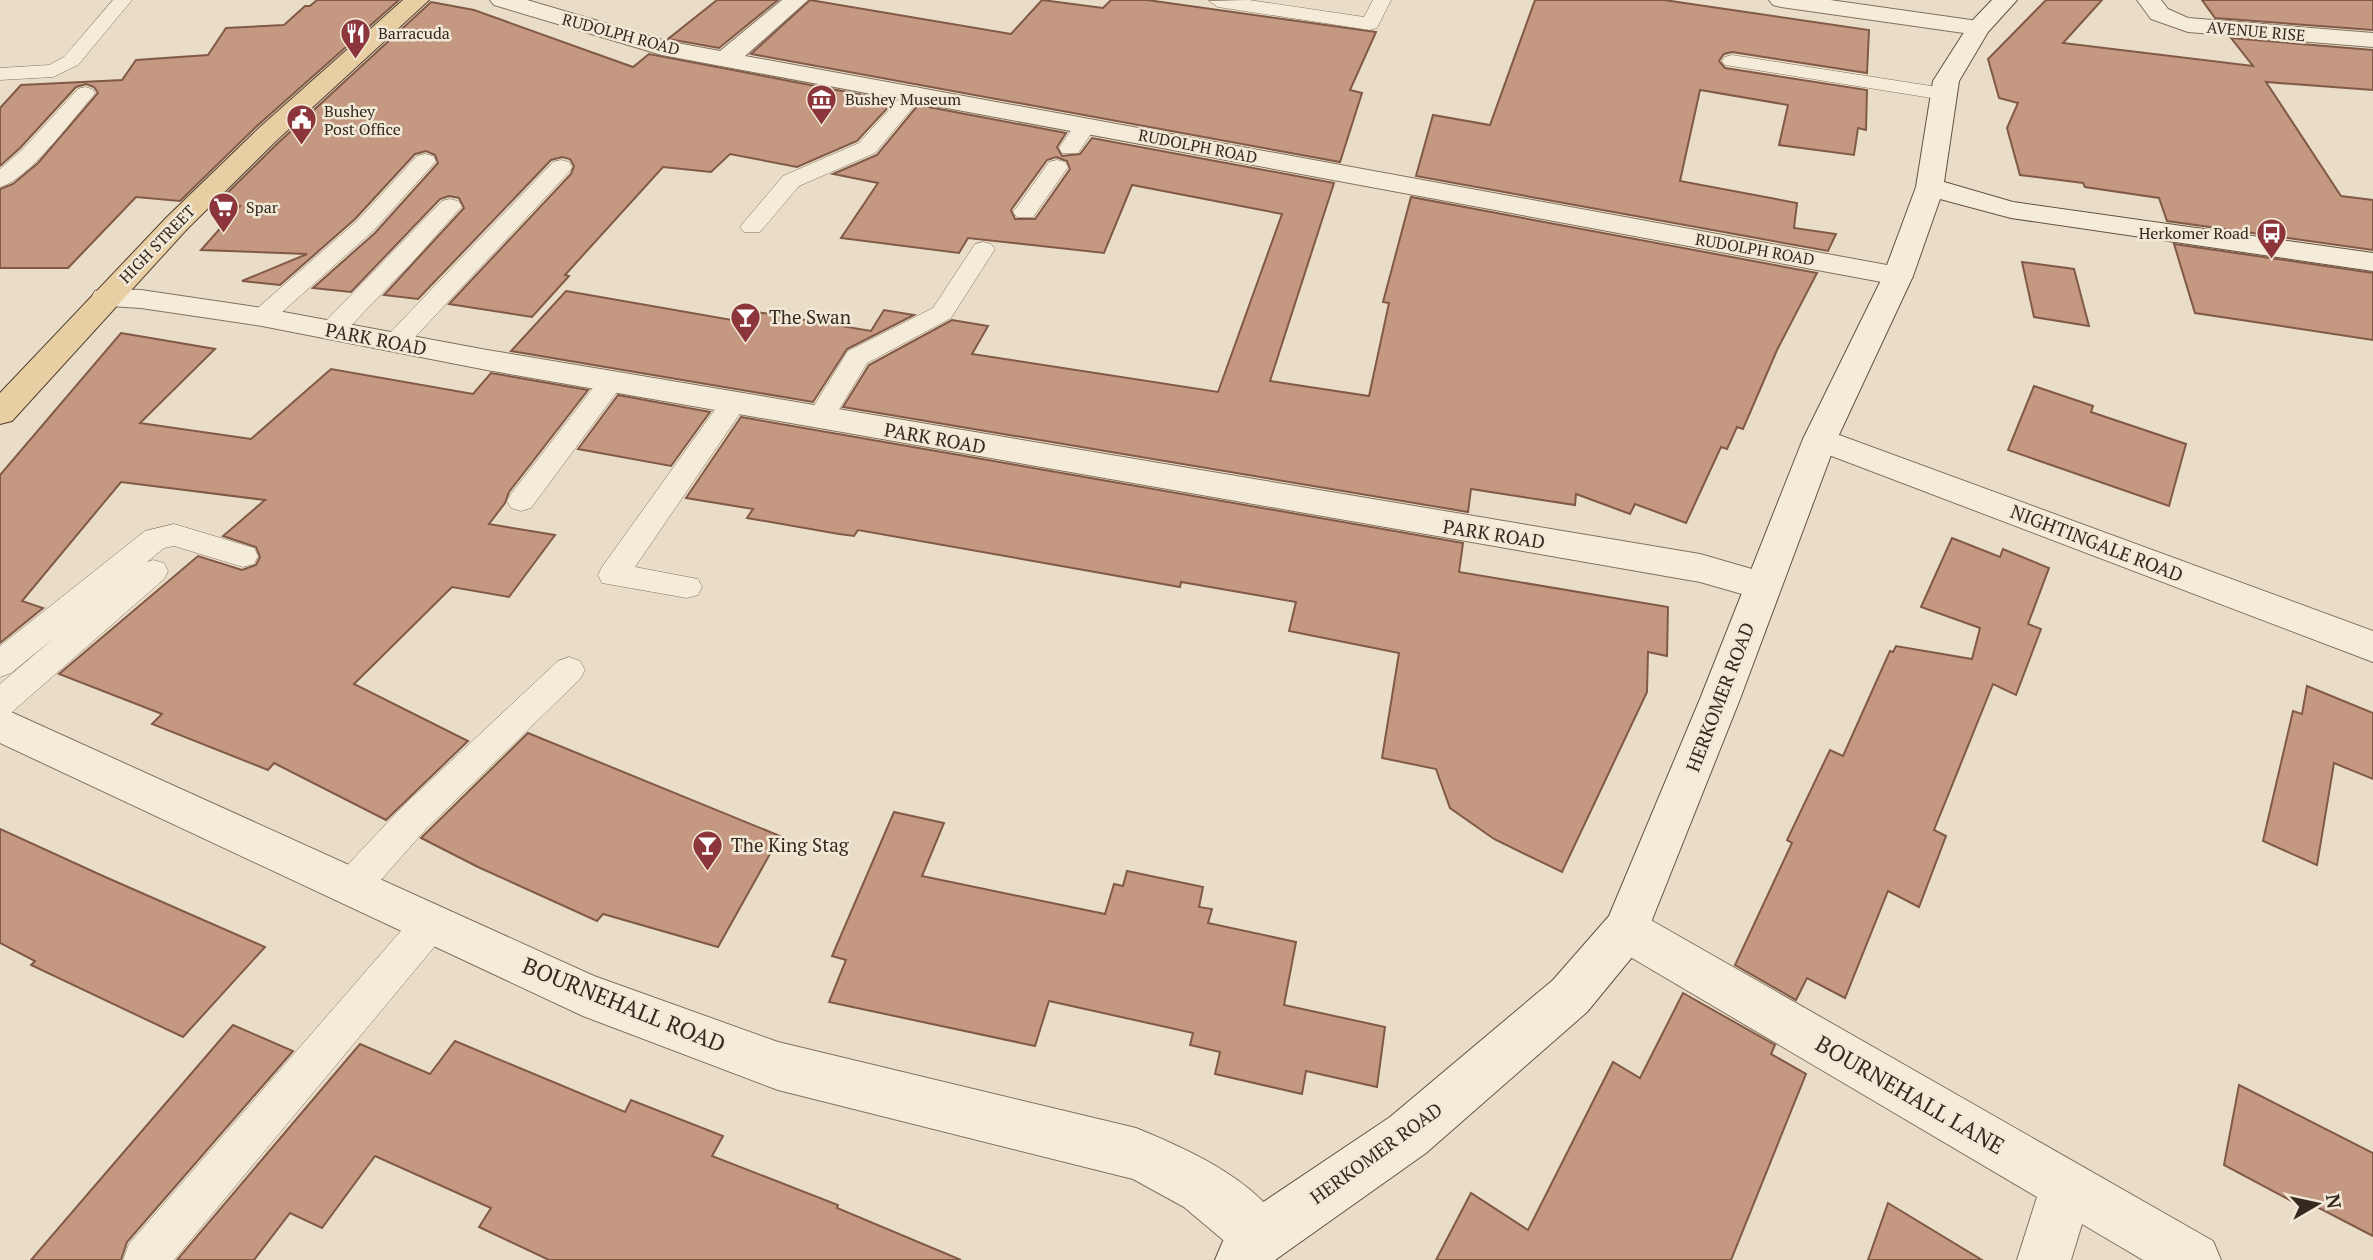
<svg xmlns="http://www.w3.org/2000/svg" width="2373" height="1260" font-family="'PT Serif',serif">
	<style>
		.building { fill: #c49881; stroke: #805a47; stroke-width: 2; fill-rule: evenodd }
		.lines { fill: none; stroke-linecap: round; stroke-linejoin: round }
		.lane-casing { stroke: #83705e; stroke-width: 1 }
		.street-casing { stroke: #83705e; stroke-width: 2 }
		.secondary-casing { stroke: #655141; stroke-width: 2 }
		.primary-casing { stroke: #523f32; stroke-width: 2 }
		.lane { fill: #f5ebd9; fill-rule: evenodd }
		.street { fill: #f5ebd9; fill-rule: evenodd }
		.secondary { fill: #f5ebd9; fill-rule: evenodd }
		.primary { fill: #e8cea3; fill-rule: evenodd }
		.labels { text-anchor: middle; stroke-width: 5; stroke-linejoin: round; paint-order: stroke }
		.far-street-label { font-size: 16px; fill: #352920; stroke: #f2e8d6 }
		.far-poi-label { font-size: 16px; fill: #352920; stroke: #f2e8d6; text-anchor: start }
		.poi-label { font-size: 19px; fill: #352920; stroke: #f2e8d6; text-anchor: start }
		.street-label { font-size: 19px; fill: #352920; stroke: #f2e8d6 }
		.near-street-label { font-size: 23px; fill: #352920; stroke: #f2e8d6 }
	</style>
	<rect width="100%" height="100%" fill="#eaddc7"/>
	<g class="building">
		<polygon points="317,0 399,0 257,126 180,201 136,197 68,268 0,268 0,189 13,184 38,163 98,93 94,87 86,84 76,87 20,148 0,166 0,108 21,85 122,80 136,60 208,55 226,28 284,25 305,6 310,6"/>
		<polygon points="717,0 778,0 719,48 668,39"/>
		<polygon points="810,0 1011,34 1042,0 1103,8 1111,0 1147,0 1376,32 1350,90 1362,93 1340,162 751,54"/>
		<polygon points="1535,0 1664,0 1869,30 1867,73 1732,52 1724,54 1719,61 1725,68 1867,90 1866,130 1858,128 1854,155 1779,145 1788,105 1700,90 1680,181 1797,203 1794,228 1836,234 1828,251 1416,176 1433,115 1490,125"/>
		<polygon points="2046,0 2102,0 2063,43 2253,66 2231,38 2373,50 2373,90 2266,82 2341,196 2373,200 2373,250 2167,221 2159,198 2085,187 2083,183 2020,175 2007,128 2018,103 1999,98 1988,59"/>
		<polygon points="2202,0 2373,0 2373,30 2215,18"/>
		<polygon points="431,2 474,10 633,67 649,54 894,101 857,141 797,167 730,154 711,172 663,167 565,275 569,276 532,317 449,304 571,174 574,166 570,159 562,157 551,160 418,299 384,295 464,208 459,198 449,196 440,199 351,292 313,288 375,233 438,163 435,155 426,151 415,154 355,219 280,285 242,281 307,254 201,250 240,206 216,204 279,142"/>
		<path d="M918,105l148,28 -9,14 5,9 18,-2 12,-16 242,45 -64,198 99,15 20,-93 -6,-1 28,-105 406,76 -40,77 -34,79 -6,-2 -10,22 -6,-2 -35,76 -51,-19 -5,10 -54,-20 -1,11 -104,-16 -3,23 -625,-105 26,-42 83,-45 36,6 -16,28 246,38 64,-178 -150,-29 -28,68 -136,-15 -9,15 -118,-15 37,-55 -45,-9 44,-19zM1056,157l11,4 3,8 -35,50h-20l-4,-9 36,-50z"/>
		<polygon points="2174,244 2373,273 2373,340 2195,313"/>
		<polygon points="2022,262 2074,269 2089,326 2034,317"/>
		<polygon points="566,291 743,322 751,311 871,331 884,310 914,315 847,349 813,402 511,351"/>
		<polygon points="121,333 215,349 140,423 251,439 331,369 473,394 491,373 588,390 509,492 505,503 489,524 555,535 509,597 452,587 354,684 468,741 386,820 274,763 268,770 152,724 162,714 59,674 198,556 242,570 256,565 260,557 256,547 223,536 265,500 121,482 22,601 43,608 0,643 0,475"/>
		<polygon points="2034,386 2093,406 2091,412 2186,444 2169,506 2008,450"/>
		<polygon points="618,395 710,412 671,466 578,449"/>
		<polygon points="741,417 1463,543 1459,572 1668,607 1667,656 1648,652 1647,692 1562,872 1494,839 1450,808 1436,769 1382,758 1399,653 1289,631 1296,602 1181,582 1180,587 858,530 854,536 839,534 747,518 753,509 686,498"/>
		<polygon points="1952,538 2000,557 2003,549 2049,568 2028,624 2041,629 2016,695 1993,684 1934,830 1946,836 1919,907 1888,891 1845,998 1807,978 1796,1000 1735,965 1792,843 1787,840 1830,750 1843,756 1890,651 1893,652 1896,646 1972,659 1980,628 1921,607"/>
		<polygon points="2307,686 2373,713 2373,779 2334,763 2317,865 2263,841 2293,711 2302,714"/>
		<polygon points="528,733 780,836 718,947 603,914 597,921 478,867 421,838"/>
		<polygon points="894,812 944,823 922,876 1105,914 1114,884 1123,886 1127,871 1203,887 1199,907 1212,909 1208,923 1296,942 1284,1005 1385,1027 1377,1087 1306,1071 1302,1094 1215,1074 1220,1052 1190,1045 1193,1033 1049,1001 1035,1046 829,1002 846,960 832,956"/>
		<polygon points="0,829 103,876 265,947 183,1037 31,965 35,961 0,943"/>
		<polygon points="1683,993 1775,1045 1771,1054 1806,1074 1731,1260 1436,1260 1471,1193 1528,1230 1613,1062 1640,1078"/>
		<polygon points="233,1025 293,1051 127,1242 121,1260 31,1260"/>
		<polygon points="455,1041 625,1112 631,1100 723,1136 712,1156 838,1205 837,1208 961,1260 549,1260 479,1227 491,1208 375,1156 322,1228 290,1213 254,1260 177,1260 360,1044 430,1074"/>
		<polygon points="2239,1085 2373,1153 2373,1236 2298,1197 2297,1204 2224,1165"/>
		<polygon points="1888,1203 1982,1260 1868,1260"/>
	</g>
	<g class="lines">
		<defs>
			<g id="lane">
				<polygon points="113,0 132,0 78,65 53,77 0,80 0,68 49,65 64,57"/>
				<polygon points="1249,0 1364,17 1373,0 1391,0 1377,28 1370,30 1218,7 1209,1"/>
				<polygon points="1732,55 1944,88 1951,90 1954,94 1951,98 1944,100 1725,65 1722,61 1725,57"/>
				<path d="M85,87l7,2 3,4 -3,4c-20,23 -64,83 -92,90v-18l22,-19 56,-61z"/>
				<polygon points="915,87 922,89 925,93 875,153 799,186 760,232 744,232 740,227 744,222 783,176 859,143 908,89"/>
				<polygon points="1086,119 1094,120 1097,125 1078,153 1062,153 1059,148 1078,120"/>
				<polygon points="425,154 433,156 436,161 373,231 271,322 262,325 253,322 249,317 253,312 357,221 417,156"/>
				<polygon points="561,160 569,162 572,167 569,172 404,349 395,351 386,349 382,343 386,337 553,162"/>
				<polygon points="1057,160 1065,162 1068,167 1033,217 1017,217 1013,212 1017,207 1049,162"/>
				<polygon points="450,199 458,201 462,206 417,257 340,337 331,339 322,337 318,331 322,325 442,201"/>
				<polygon points="983,242 991,244 995,249 951,318 867,363 831,423 821,426 811,423 807,417 848,351 933,308 975,244"/>
				<polygon points="612,372 621,375 625,381 531,508 521,511 511,508 507,501 511,494 603,375"/>
				<polygon points="734,394 744,397 747,403 635,567 698,579 702,587 698,595 687,598 602,583 598,575 602,567 724,397"/>
				<polygon points="174,524 254,548 258,556 254,564 243,567 174,546 164,548 147,562 153,560 164,563 168,571 164,579 12,712 0,716 0,684 54,638 11,673 0,677 0,646 145,531"/>
				<polygon points="569,657 580,661 585,670 580,679 426,829 365,898 352,902 339,898 334,886 339,874 402,807 558,661"/>
				<polygon points="432,905 445,910 451,922 445,934 174,1260 123,1260 129,1244 419,910"/>
			</g>
			<g id="street">
				<polygon points="490,0 527,0 666,41 720,51 782,0 808,0 745,56 1898,267 1909,270 1913,276 1909,282 1898,285 662,55 494,5"/>
				<polygon points="1769,0 1830,0 1978,21 1986,23 1990,28 1986,33 1978,35 1781,7 1773,5"/>
				<polygon points="2137,0 2161,0 2168,9 2188,18 2373,33 2373,47 2188,32 2151,19"/>
				<polygon points="106,289 141,290 262,308 487,350 1700,554 1776,576 1782,586 1776,596 1763,600 1700,582 487,370 262,326 141,308 95,305 91,298 95,291"/>
				<polygon points="1820,428 2373,631 2373,662 1808,447 1803,439 1808,431"/>
				<path d="M0,707l594,269 184,66 358,86c51,21 129,55 151,108l-8,19 -13,5h-12l-13,-5 -57,-48 -51,-28 -355,-89 -195,-74 -583,-273z"/>
				<polygon points="1626,909 1642,915 2213,1241 2221,1260 2143,1260 2082,1224 2071,1260 2017,1260 2037,1197 1610,945 1603,930 1610,915"/>
			</g>
			<polygon id="secondary" points="1992,0 2017,0 1988,32 1959,81 1944,182 2013,202 2373,253 2373,271 2011,218 1940,199 1913,276 1837,439 1740,699 1642,945 1587,1012 1426,1153 1275,1260 1215,1260 1223,1241 1241,1217 1390,1117 1553,980 1609,916 1700,699 1803,439 1883,276 1916,187 1933,81 1970,23"/>
			<polygon id="primary" points="403,0 429,0 277,140 187,229 12,421 0,424 0,393 167,217 259,128"/>
		</defs>
		<use href="#lane" class="lane-casing"/>
		<use href="#street" class="street-casing"/>
		<use href="#secondary" class="secondary-casing"/>
		<use href="#primary" class="primary-casing"/>
		<use href="#lane" class="lane"/>
		<use href="#street" class="street"/>
		<use href="#secondary" class="secondary"/>
		<use href="#primary" class="primary"/>
	</g>
	<defs>
		<symbol id="restaurant-pin" viewBox="-11 -11 22 30"><path d="M0 17L-7.5 6A9.5 9.5 0 1 1 7.5 6Z" fill="#8c353b" stroke="#f2e8d6"/><path d="M-5-6h1v4h1v-4h1v4h1v-4h1v5L-1.5 .5V6h-2V.5L-5-1ZM5-6V6H3V1.5H1.5Q1.5-4 5-6Z" fill="#fff"/></symbol>
		<symbol id="museum-pin" viewBox="-11 -11 22 30"><path d="M0 17L-7.5 6A9.5 9.5 0 1 1 7.5 6Z" fill="#8c353b" stroke="#f2e8d6"/><path d="M0-6L6-3V-2H-6V-3ZM-5-1h2V3h-2ZM-1-1h2V3h-2ZM3-1h2V3H3ZM-6 4H6V6H-6Z" fill="#fff"/></symbol>
		<symbol id="civic-pin" viewBox="-11 -11 22 30"><path d="M0 17L-7.5 6A9.5 9.5 0 1 1 7.5 6Z" fill="#8c353b" stroke="#f2e8d6"/><path d="M-.6-6.5H3V-4.5H.6V-3L4-1V1h2V6H-6V1h2V-1L-.6-3ZM-1.2 2.5V6h2.4V2.5Z" fill="#fff"/></symbol>
		<symbol id="supermarket-pin" viewBox="-11 -11 22 30"><path d="M0 17L-7.5 6A9.5 9.5 0 1 1 7.5 6Z" fill="#8c353b" stroke="#f2e8d6"/><path d="M-6-5.5h2.5l.6 2H6L4.5 2H-2.5L-4.4-4H-6ZM-1.5 3.2a1.3 1.3 0 1 0 .1 0ZM3 3.2a1.3 1.3 0 1 0 .1 0Z" fill="#fff"/></symbol>
		<symbol id="bus-pin" viewBox="-11 -11 22 30"><path d="M0 17L-7.5 6A9.5 9.5 0 1 1 7.5 6Z" fill="#8c353b" stroke="#f2e8d6"/><path d="M-5-6H5V4H4V6H2V4H-2V6H-4V4H-5ZM-3.5-4V0h7V-4ZM-3.5 1.2v1.5H-2V1.2ZM2 1.2v1.5H3.5V1.2Z" fill="#fff"/></symbol>
		<symbol id="bar-pin" viewBox="-11 -11 22 30"><path d="M0 17L-7.5 6A9.5 9.5 0 1 1 7.5 6Z" fill="#8c353b" stroke="#f2e8d6"/><path d="M-6-5H6L.8 .8V4.5H3.5V6h-7V4.5H-.8V.8Z" fill="#fff"/></symbol>
	</defs>
	<g fill-rule="evenodd">
		<use href="#restaurant-pin" x="338" y="16" width="35" height="47"/>
		<use href="#museum-pin" x="804" y="82" width="35" height="47"/>
		<use href="#civic-pin" x="284" y="102" width="35" height="47"/>
		<use href="#supermarket-pin" x="206" y="190" width="35" height="47"/>
		<use href="#bus-pin" x="2254" y="216" width="35" height="47"/>
		<use href="#bar-pin" x="728" y="300" width="35" height="47"/>
		<use href="#bar-pin" x="690" y="828" width="35" height="47"/>
	</g>
	<g class="labels">
		<g class="far-street-label">
			<text transform="translate(2256 31) rotate(5)" y="6">AVENUE RISE</text>
			<text transform="translate(621 34) rotate(15)" y="6">RUDOLPH ROAD</text>
			<text transform="translate(1198 146) rotate(11)" y="6">RUDOLPH ROAD</text>
			<text transform="translate(157 244) rotate(-46)" y="6">HIGH STREET</text>
			<text transform="translate(1755 249) rotate(10)" y="6">RUDOLPH ROAD</text>
		</g>
		<g class="far-poi-label">
			<text x="378" y="39">Barracuda</text>
			<text x="845" y="105">Bushey Museum</text>
			<text x="324" y="117">Bushey<tspan x="324" dy="18">Post Office</tspan></text>
			<text x="246" y="213">Spar</text>
			<text x="2249" y="239" text-anchor="end">Herkomer Road</text>
		</g>
		<g class="poi-label">
			<text x="769" y="324">The Swan</text>
			<text x="731" y="852">The King Stag</text>
		</g>
		<g class="street-label">
			<text transform="translate(376 339) rotate(11)" y="7">PARK ROAD</text>
			<text transform="translate(935 438) rotate(10)" y="7">PARK ROAD</text>
			<text transform="translate(1494 534) rotate(9)" y="7">PARK ROAD</text>
			<text transform="translate(2097 543) rotate(21)" y="7">NIGHTINGALE ROAD</text>
			<text transform="translate(1720 697) rotate(-69)" y="7">HERKOMER ROAD</text>
			<text transform="translate(1376 1153) rotate(-36)" y="7">HERKOMER ROAD</text>
		</g>
		<g class="near-street-label">
			<text transform="translate(624 1005) rotate(22)" y="8">BOURNEHALL ROAD</text>
			<text transform="translate(1910 1095) rotate(30)" y="8">BOURNEHALL LANE</text>
		</g>
	</g>
	<g transform="translate(2317 1204) rotate(81)" stroke="#f2e8d6" stroke-width="5" paint-order="stroke">
	<path d="M0-5L12 26L0 18L-12 26Z" fill="#352920"/>
	<text y="-10" font-size="19" font-weight="bold" text-anchor="middle" fill="#352920">N</text>
	</g>
</svg>
